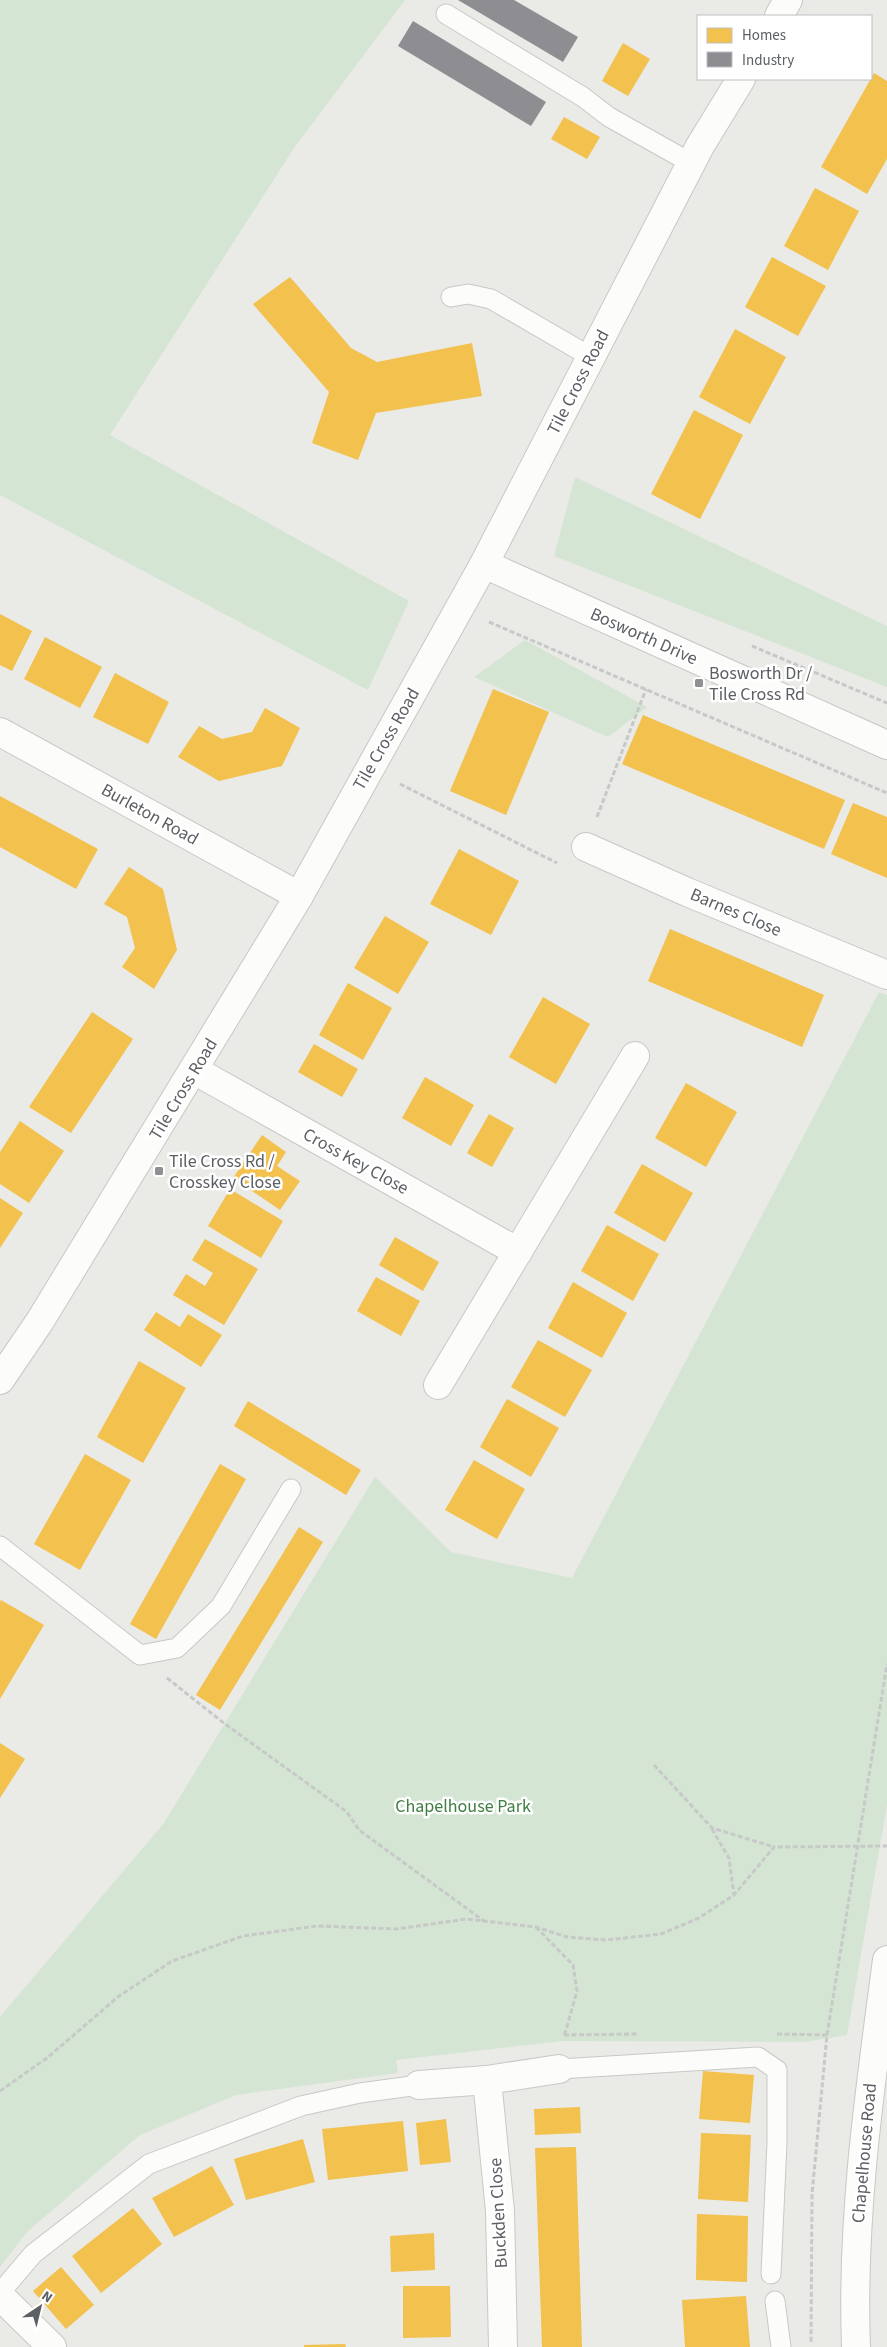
<svg xmlns="http://www.w3.org/2000/svg" width="887" height="2347" font-family="'Source Sans 3',sans-serif">
	<style>
		.green { fill: #d5e5d3 }
		.homes { fill: #f2c14e }
		.industry { fill: #8d8d92 }
		.lines { fill: none; stroke-linecap: round; stroke-linejoin: round }
		.lane-casing { stroke: #c8c8c7; stroke-width: 21 }
		.street-casing { stroke: #c8c8c7; stroke-width: 30 }
		.secondary-casing { stroke: #c7c8c7; stroke-width: 30 }
		.path { stroke: #c6c9c8; stroke-width: 3; stroke-dasharray: 5 2.5; stroke-linecap: butt }
		.lane { stroke: #fcfcfb; stroke-width: 19 }
		.street { stroke: #fcfcfb; stroke-width: 28 }
		.secondary { stroke: #fcfcfb; stroke-width: 28 }
		.poi-dot { fill: #8e9091; stroke: #fff; stroke-width: 2 }
		.labels { text-anchor: middle; stroke-width: 5; stroke-linejoin: round; paint-order: stroke }
		.street-label { font-size: 18px; fill: #5c5f63; stroke: #fff }
		.poi-label { font-size: 18px; fill: #5c5f63; stroke: #fff; text-anchor: start }
		.park-label { font-size: 18px; fill: #407e44; stroke: #fff }
	</style>
	<rect width="100%" height="100%" fill="#eaeae6"/>
	<g class="green">
		<polygon points="0,0 405,0 294,148 110,435 409,601 368,690 0,495"/>
		<polygon points="575,477 887,626 887,687 554,556"/>
		<polygon points="525,640 647,707 608,737 474,677"/>
		<polygon points="879,992 887,995 887,1805 847,2035 804,2042 563,2041 396,2060 398,2073 236,2095 140,2135 27,2232 0,2267 0,2017 164,1823 375,1477 451,1552 572,1578"/>
	</g>
	<g class="homes">
		<polygon points="623,43 650,59 628,96 602,81"/>
		<polygon points="874,73 887,81 887,159 867,194 821,167"/>
		<polygon points="564,117 600,137 587,159 551,139"/>
		<polygon points="815,188 859,211 828,270 784,246"/>
		<polygon points="772,257 826,286 798,336 745,307"/>
		<polygon points="290,277 351,348 377,362 472,343 482,396 376,413 358,460 312,443 329,392 253,304"/>
		<polygon points="735,329 786,357 750,424 699,397"/>
		<polygon points="694,410 743,435 700,519 651,494"/>
		<polygon points="0,614 32,631 12,671 0,665"/>
		<polygon points="45,637 102,667 80,708 24,679"/>
		<polygon points="115,673 169,702 148,744 93,717"/>
		<polygon points="493,689 549,712 506,815 450,791"/>
		<polygon points="265,708 300,728 282,766 219,781 178,757 199,726 222,739 252,732"/>
		<polygon points="643,715 845,800 824,849 622,764"/>
		<polygon points="0,796 98,849 76,889 0,847"/>
		<polygon points="853,803 887,817 887,878 831,854"/>
		<polygon points="459,849 519,881 491,935 430,904"/>
		<polygon points="129,867 163,889 177,950 154,989 122,967 135,948 127,917 104,904"/>
		<polygon points="385,916 429,942 398,994 354,968"/>
		<polygon points="670,929 824,995 802,1047 648,981"/>
		<polygon points="348,983 392,1008 363,1060 319,1035"/>
		<polygon points="543,997 590,1024 556,1084 509,1057"/>
		<polygon points="92,1012 133,1039 71,1133 29,1107"/>
		<polygon points="314,1044 358,1069 342,1097 298,1072"/>
		<polygon points="425,1077 474,1105 451,1146 402,1118"/>
		<polygon points="686,1083 737,1112 706,1167 655,1138"/>
		<polygon points="489,1114 514,1128 492,1167 467,1153"/>
		<polygon points="20,1121 64,1151 29,1203 0,1184 0,1152"/>
		<polygon points="262,1135 286,1152 277,1166 300,1181 280,1210 233,1178"/>
		<polygon points="642,1164 693,1193 665,1242 614,1213"/>
		<polygon points="230,1189 283,1221 261,1258 208,1226"/>
		<polygon points="0,1198 23,1213 0,1248"/>
		<polygon points="607,1225 659,1254 633,1301 581,1271"/>
		<polygon points="395,1237 439,1262 423,1291 379,1265"/>
		<polygon points="205,1239 258,1269 224,1325 173,1295 186,1274 205,1286 213,1273 192,1260"/>
		<polygon points="376,1277 420,1301 401,1336 357,1311"/>
		<polygon points="573,1282 627,1313 602,1358 548,1328"/>
		<polygon points="156,1312 180,1327 188,1314 222,1335 201,1367 144,1330"/>
		<polygon points="538,1340 592,1370 565,1417 511,1387"/>
		<polygon points="139,1361 186,1388 143,1463 97,1437"/>
		<polygon points="507,1399 559,1428 531,1477 480,1447"/>
		<polygon points="248,1401 361,1470 346,1495 234,1426"/>
		<polygon points="85,1454 131,1480 80,1570 34,1544"/>
		<polygon points="474,1460 525,1489 497,1539 445,1510"/>
		<polygon points="220,1464 246,1479 156,1639 130,1624"/>
		<polygon points="299,1527 323,1542 220,1710 196,1695"/>
		<polygon points="1,1600 44,1625 0,1699 0,1602"/>
		<polygon points="0,1743 25,1759 0,1798"/>
		<polygon points="703,2071 754,2075 750,2123 699,2119"/>
		<polygon points="580,2107 581,2133 535,2135 534,2109"/>
		<polygon points="446,2119 451,2162 420,2165 416,2123"/>
		<polygon points="403,2121 408,2171 328,2180 322,2129"/>
		<polygon points="701,2133 751,2135 748,2202 698,2199"/>
		<polygon points="303,2139 315,2182 246,2200 234,2159"/>
		<polygon points="576,2147 582,2347 542,2347 535,2148"/>
		<polygon points="212,2166 234,2205 174,2237 152,2198"/>
		<polygon points="133,2208 162,2244 101,2293 72,2256"/>
		<polygon points="697,2214 748,2216 747,2282 696,2280"/>
		<polygon points="434,2233 435,2270 391,2272 390,2236"/>
		<polygon points="61,2267 94,2305 66,2329 33,2291"/>
		<polygon points="403,2286 450,2286 451,2337 403,2338"/>
		<polygon points="746,2296 750,2347 685,2347 682,2300"/>
		<polygon points="345,2344 346,2347 304,2347 304,2345"/>
	</g>
	<g class="industry">
		<polygon points="458,0 514,0 578,37 563,62"/>
		<polygon points="413,21 546,102 531,126 398,46"/>
	</g>
	<g class="lines">
		<defs>
			<g id="lane">
				<polyline points="446,14 583,97 609,117 691,163"/>
				<polyline points="451,297 468,294 491,299 591,357"/>
				<polyline points="0,1546 140,1655 177,1648 221,1606 291,1489"/>
				<polyline points="559,2069 758,2057 777,2070 777,2143 771,2274"/>
				<polyline points="0,2293 33,2254 149,2164 301,2106 360,2093 419,2085"/>
				<polyline points="775,2301 781,2347"/>
			</g>
			<g id="street">
				<polyline points="0,732 299,896"/>
				<polyline points="586,847 687,892 887,975"/>
				<polyline points="194,1070 518,1252"/>
				<polyline points="438,1385 635,1056"/>
				<polyline points="487,2080 500,2211 503,2347"/>
				<polyline points="419,2085 487,2080 559,2069"/>
				<polyline points="0,2296 52,2347"/>
			</g>
			<g id="secondary">
				<polyline points="779,16 788,0"/>
				<polyline points="484,564 887,745"/>
				<polyline points="0,1380 40,1321 299,896 484,564 700,146 741,79"/>
				<path d="M856,2347c-5,-130 14,-259 31,-387"/>
			</g>
		</defs>
		<use href="#lane" class="lane-casing"/>
		<use href="#street" class="street-casing"/>
		<use href="#secondary" class="secondary-casing"/>
		<g class="path">
			<polyline points="489,622 887,793"/>
			<polyline points="752,646 887,703"/>
			<polyline points="400,784 557,863"/>
			<polyline points="597,817 646,689"/>
			<polyline points="167,1678 225,1724 347,1812 359,1830 484,1921"/>
			<polyline points="654,1765 712,1828 774,1847"/>
			<polyline points="712,1829 729,1858 734,1895"/>
			<polyline points="536,1927 573,1965 577,1991 564,2037"/>
			<polyline points="777,2034 827,2035 812,2194 811,2343"/>
			<polyline points="564,2035 638,2034"/>
			<polyline points="827,2035 887,1664"/>
			<polyline points="0,2091 47,2058 119,1996 172,1961 243,1936 317,1926 397,1929 466,1919 536,1927 567,1937 606,1940 661,1934 699,1918 734,1895 774,1847 887,1846"/>
		</g>
		<use href="#lane" class="lane"/>
		<use href="#street" class="street"/>
		<use href="#secondary" class="secondary"/>
	</g>
	<g class="poi-dot">
		<rect x="694" y="678" width="10" height="10" rx="2.5"/>
		<rect x="154" y="1166" width="10" height="10" rx="2.5"/>
	</g>
	<g class="labels">
		<g class="street-label">
			<text transform="translate(578 382) rotate(-63)" y="6">Tile Cross Road</text>
			<text transform="translate(644 636) rotate(24)" y="6">Bosworth Drive</text>
			<text transform="translate(386 739) rotate(-60)" y="6">Tile Cross Road</text>
			<text transform="translate(150 814) rotate(29)" y="6">Burleton Road</text>
			<text transform="translate(736 912) rotate(23)" y="6">Barnes Close</text>
			<text transform="translate(183 1089) rotate(-59)" y="6">Tile Cross Road</text>
			<text transform="translate(356 1161) rotate(29)" y="6">Cross Key Close</text>
			<text transform="translate(864 2153) rotate(-85)" y="6">Chapelhouse Road</text>
			<text transform="translate(498 2213) rotate(-93)" y="6">Buckden Close</text>
		</g>
		<g class="poi-label">
			<text x="709" y="679">Bosworth Dr /<tspan x="709" dy="21">Tile Cross Rd</tspan></text>
			<text x="169" y="1167">Tile Cross Rd /<tspan x="169" dy="21">Crosskey Close</tspan></text>
		</g>
		<g class="park-label">
			<text x="463" y="1812">Chapelhouse Park</text>
		</g>
	</g>
	<rect x="697" y="15" width="175" height="65" fill="#ffffff" stroke="#bebfc1"/>
	<rect x="707" y="28" width="25" height="15" fill="#f2c14e" stroke="#bebfc1"/>
	<text x="742" y="40" font-size="15" fill="#5c5f63">Homes</text>
	<rect x="707" y="52" width="25" height="15" fill="#8d8d92" stroke="#bebfc1"/>
	<text x="742" y="65" font-size="15" fill="#5c5f63">Industry</text>
	<g transform="translate(40 2307) rotate(35)" stroke="#ffffff" stroke-width="4" paint-order="stroke">
	<path d="M0-4L9 19L0 12L-9 19Z" fill="#5c5f63"/>
	<text y="-8" font-size="14" font-weight="bold" text-anchor="middle" fill="#5c5f63">N</text>
	</g>
</svg>
